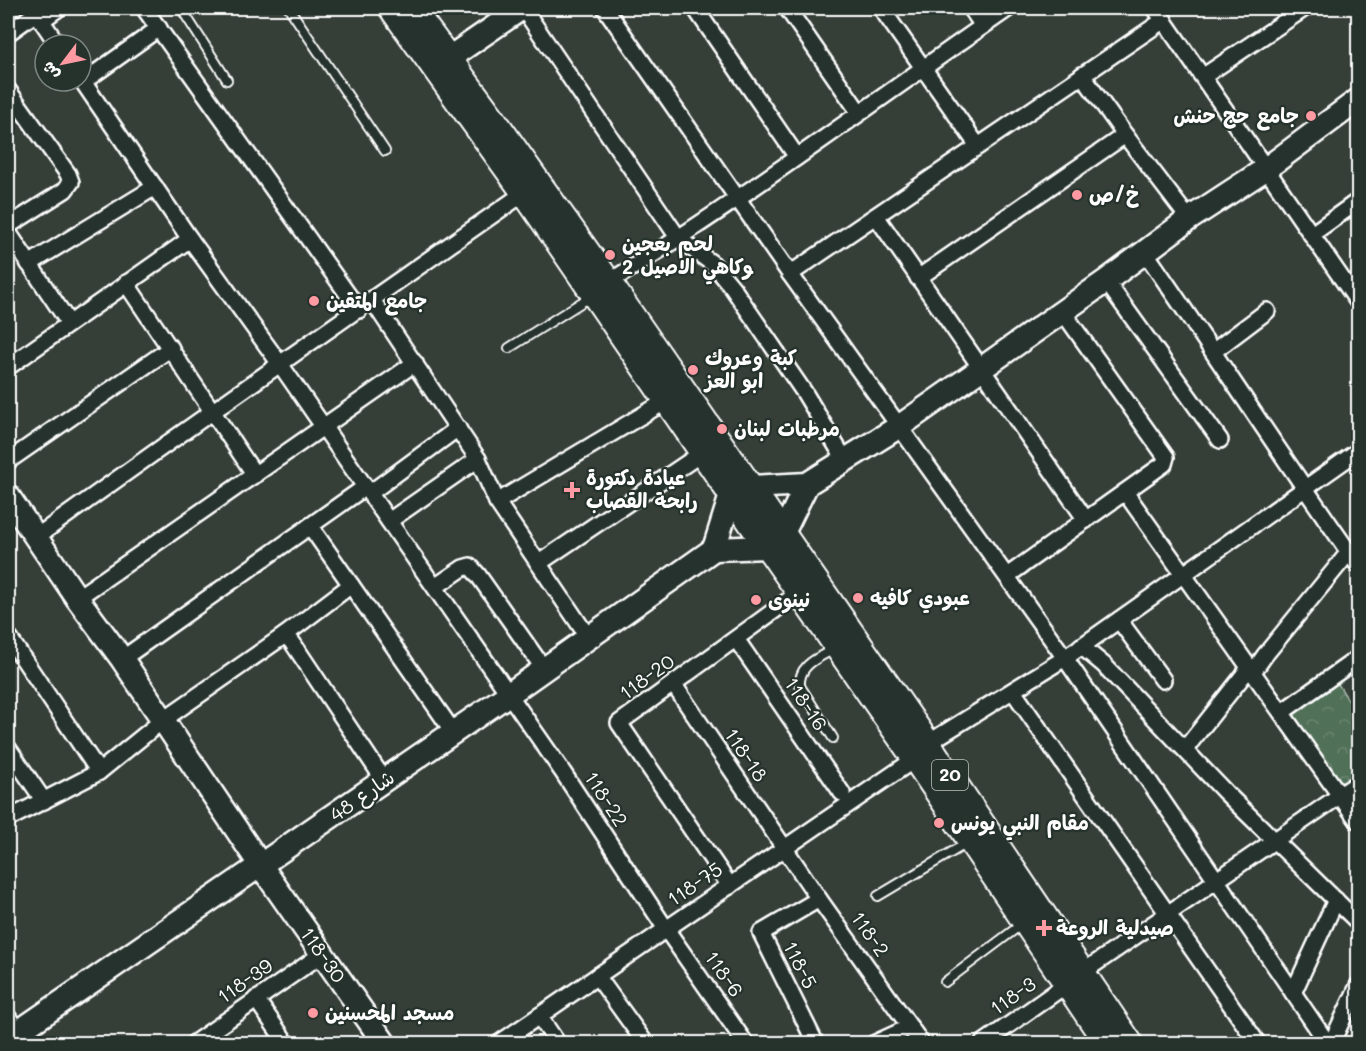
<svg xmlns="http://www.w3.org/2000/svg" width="1366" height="1051" font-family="Mali,'Playpen Sans Arabic',sans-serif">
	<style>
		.forest { fill: url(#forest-crowns); stroke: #a8b8ac; stroke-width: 1.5 }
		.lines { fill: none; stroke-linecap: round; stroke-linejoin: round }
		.lane-casing { stroke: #fff; stroke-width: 12 }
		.street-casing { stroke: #fff; stroke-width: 20 }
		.secondary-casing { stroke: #fff; stroke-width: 27 }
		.primary-casing { stroke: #fff; stroke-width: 28 }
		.lane { stroke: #26332d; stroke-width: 8 }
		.street { stroke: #26332d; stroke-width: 15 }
		.secondary { stroke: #26332d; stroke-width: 22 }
		.primary { stroke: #26332d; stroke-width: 24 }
		.poi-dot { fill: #ff9aa2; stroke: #26332d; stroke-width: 2 }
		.labels { text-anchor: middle; stroke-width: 4.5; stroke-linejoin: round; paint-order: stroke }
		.shield { fill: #26332d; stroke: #bec2c0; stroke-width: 1.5 }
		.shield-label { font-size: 18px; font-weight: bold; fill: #fff }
		.poi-label { font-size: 20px; font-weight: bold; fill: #fff; stroke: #26332d; text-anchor: start }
		.street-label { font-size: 20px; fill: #fff; stroke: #26332d }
	</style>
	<defs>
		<pattern id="forest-crowns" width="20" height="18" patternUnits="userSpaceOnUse" patternTransform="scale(1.5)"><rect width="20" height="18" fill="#517059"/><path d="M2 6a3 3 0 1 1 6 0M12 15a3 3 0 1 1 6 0" fill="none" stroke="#6b8572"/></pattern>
	</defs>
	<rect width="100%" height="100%" fill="#353e37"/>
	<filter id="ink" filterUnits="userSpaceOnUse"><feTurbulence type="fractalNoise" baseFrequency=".0167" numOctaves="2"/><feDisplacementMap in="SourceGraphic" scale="12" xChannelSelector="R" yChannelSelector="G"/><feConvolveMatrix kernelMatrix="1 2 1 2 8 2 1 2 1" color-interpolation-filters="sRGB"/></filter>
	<g filter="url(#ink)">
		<polygon class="forest" points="1335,679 1358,716 1358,777 1342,790 1289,714"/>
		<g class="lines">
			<defs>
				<g id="lane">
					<polyline points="181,8 227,80"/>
					<polyline points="289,8 385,151"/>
					<polyline points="509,348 590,297"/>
					<path d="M833,738l-33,-52c-2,-21 18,-28 34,-37"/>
					<polyline points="878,896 967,843"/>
					<polyline points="945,982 1022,924"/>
				</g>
				<g id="street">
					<polyline points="33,8 58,45"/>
					<polyline points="144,8 359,310"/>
					<polyline points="523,8 679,239 713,264 732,287 804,392 845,460"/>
					<polyline points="605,8 790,274 1065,658 1328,1044"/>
					<polyline points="695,8 797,157"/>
					<polyline points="787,8 859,112"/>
					<polyline points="881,8 978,146"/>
					<polyline points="971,8 983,26"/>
					<polyline points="1155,8 1358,302"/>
					<polyline points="41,21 59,8"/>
					<polyline points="8,33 36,13"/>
					<polyline points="1082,75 1125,135 1189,219"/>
					<polyline points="1204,76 1305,8"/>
					<polyline points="81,79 190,239 280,364 562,771 666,929 746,1044"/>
					<polyline points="83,82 159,28"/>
					<polyline points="8,90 68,174 71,182 65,190 8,226"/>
					<polyline points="876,216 1086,520"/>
					<polyline points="8,232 69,323"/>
					<polyline points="1312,234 1358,201"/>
					<path d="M1145,252c72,104 140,210 213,313"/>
					<polyline points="29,264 155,187"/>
					<polyline points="790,274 1164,20"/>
					<polyline points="918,278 1125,135"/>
					<polyline points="1106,281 1220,440"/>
					<path d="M609,282c138,-85 267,-182 400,-274"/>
					<polyline points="126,283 255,475"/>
					<polyline points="372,300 478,459 497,502 588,637"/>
					<polyline points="1214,351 1267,311"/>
					<polyline points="8,367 190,239"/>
					<polyline points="8,461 171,348"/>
					<polyline points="1125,492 1358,821"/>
					<polyline points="370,493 458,428"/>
					<polyline points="497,502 666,401"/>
					<polyline points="389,521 478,459"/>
					<polyline points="310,526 454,733"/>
					<path d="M35,538c162,-117 326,-231 489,-345"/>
					<polyline points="539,563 702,453"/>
					<polyline points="1007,576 1164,464 1166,457 1063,312"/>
					<polyline points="435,587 463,568 470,566 478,575 544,669"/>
					<polyline points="77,598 415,363"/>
					<polyline points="1119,620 1163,680"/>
					<polyline points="285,635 292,642 384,780"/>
					<polyline points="8,636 99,772"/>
					<polyline points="736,639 842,793"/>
					<polyline points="1081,646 1104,665 1226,793 1358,922"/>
					<polyline points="122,659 365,487"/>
					<polyline points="1253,672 1265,655 1349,552"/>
					<polyline points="674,685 819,899 922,1044"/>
					<polyline points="1013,691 1258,1044"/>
					<polyline points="1282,712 1358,658"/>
					<polyline points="928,743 1065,658 1358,451"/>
					<polyline points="8,748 44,801"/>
					<polyline points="1185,749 1250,667"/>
					<polyline points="8,819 99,772 163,720 285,635 351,585"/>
					<polyline points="730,886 619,723 800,592"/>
					<polyline points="1083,972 1358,783"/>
					<polyline points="597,976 646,1044"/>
					<polyline points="1293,993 1336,900"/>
					<polyline points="256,999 287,1044"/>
					<polyline points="539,1016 558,1044"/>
					<polyline points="8,1017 18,1032"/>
					<polyline points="193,1044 322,954"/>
					<polyline points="498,1044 915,759"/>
					<polyline points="816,1044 761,933 819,899"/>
					<polyline points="873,1044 910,1027"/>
					<polyline points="982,1044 1067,984"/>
					<polyline points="1331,1044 1358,986"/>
				</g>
				<g id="secondary">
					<polyline points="449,58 522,8"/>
					<polyline points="750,487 807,484 900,426 1106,281 1189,219 1267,168 1358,100"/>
					<polyline points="8,496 77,598 122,659 261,866 385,1044"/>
					<polyline points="783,533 807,484"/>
					<polyline points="714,549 731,495"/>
					<polyline points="714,549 767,547"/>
					<polyline points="8,1039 509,694 714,549"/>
				</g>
				<g id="primary">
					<polyline points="391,8 524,193 731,495 912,755 1107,1044"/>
					<polyline points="412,8 498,125 609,282 928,743 1131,1044"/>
				</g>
			</defs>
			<use href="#lane" class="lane-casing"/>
			<use href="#street" class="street-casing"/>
			<use href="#secondary" class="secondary-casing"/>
			<use href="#primary" class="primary-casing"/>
			<use href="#lane" class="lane"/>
			<use href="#street" class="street"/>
			<use href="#secondary" class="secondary"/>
			<use href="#primary" class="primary"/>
		</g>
	</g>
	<g class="poi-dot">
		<circle cx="1311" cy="116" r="6"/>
		<circle cx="1077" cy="195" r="6"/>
		<circle cx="610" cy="255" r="6"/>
		<circle cx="314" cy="301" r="6"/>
		<circle cx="693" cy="370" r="6"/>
		<circle cx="722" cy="429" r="6"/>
		<path d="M569 481h6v6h6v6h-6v6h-6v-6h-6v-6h6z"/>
		<circle cx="858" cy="598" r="6"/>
		<circle cx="756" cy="600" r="6"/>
		<circle cx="939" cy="823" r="6"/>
		<path d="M1041 919h6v6h6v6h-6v6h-6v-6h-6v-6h6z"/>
		<circle cx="313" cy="1013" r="6"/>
	</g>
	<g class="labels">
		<rect class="shield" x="932" y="760" width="36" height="30" rx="4.5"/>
		<g class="shield-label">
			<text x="950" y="781">20</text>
		</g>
		<g class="poi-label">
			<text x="1299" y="123" text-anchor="end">جامع حج حنش</text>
			<text x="1089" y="202">خ/ص</text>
			<text x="622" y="251">لحم بعجين<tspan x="622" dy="23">وكاهي الاصيل 2</tspan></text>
			<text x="326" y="308">جامع المتقين</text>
			<text x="705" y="365">كبة وعروك<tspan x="705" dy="23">ابو العز</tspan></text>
			<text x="734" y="436">مرطبات لبنان</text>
			<text x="586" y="485">عيادة دكتورة<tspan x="586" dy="23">رابحة القصاب</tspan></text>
			<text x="870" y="605">عبودي كافيه</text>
			<text x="768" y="607">نينوى</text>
			<text x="951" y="830">مقام النبي يونس</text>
			<text x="1056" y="935">صيدلية الروعة</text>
			<text x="325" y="1020">مسجد المحسنين</text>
		</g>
		<g class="street-label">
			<text transform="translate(647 677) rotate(-36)" y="7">118-20</text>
			<text transform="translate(806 704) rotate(56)" y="7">118-16</text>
			<text transform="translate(746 755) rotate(56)" y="7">118-18</text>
			<text transform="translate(362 796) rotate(-35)" y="7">شارع 48</text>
			<text transform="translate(606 799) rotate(57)" y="7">118-22</text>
			<text transform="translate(695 884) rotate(-34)" y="7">118-75</text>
			<text transform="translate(870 934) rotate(55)" y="7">118-2</text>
			<text transform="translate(323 955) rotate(55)" y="7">118-30</text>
			<text transform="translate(800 965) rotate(63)" y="7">118-5</text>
			<text transform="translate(724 974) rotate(55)" y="7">118-6</text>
			<text transform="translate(245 981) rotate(-35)" y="7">118-39</text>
			<text transform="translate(1013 996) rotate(-35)" y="7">118-3</text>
		</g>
	</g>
	<rect width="1366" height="1051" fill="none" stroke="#26332d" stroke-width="30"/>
	<rect x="15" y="15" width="1336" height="1021" fill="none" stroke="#fff" stroke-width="2" filter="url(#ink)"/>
	<g transform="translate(63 63) rotate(238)"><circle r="28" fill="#26332d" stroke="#7d8581" stroke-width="1.5"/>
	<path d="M0-4.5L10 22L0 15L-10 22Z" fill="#ff9aa2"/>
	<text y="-9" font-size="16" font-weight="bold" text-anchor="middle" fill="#ffffff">ش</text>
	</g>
</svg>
